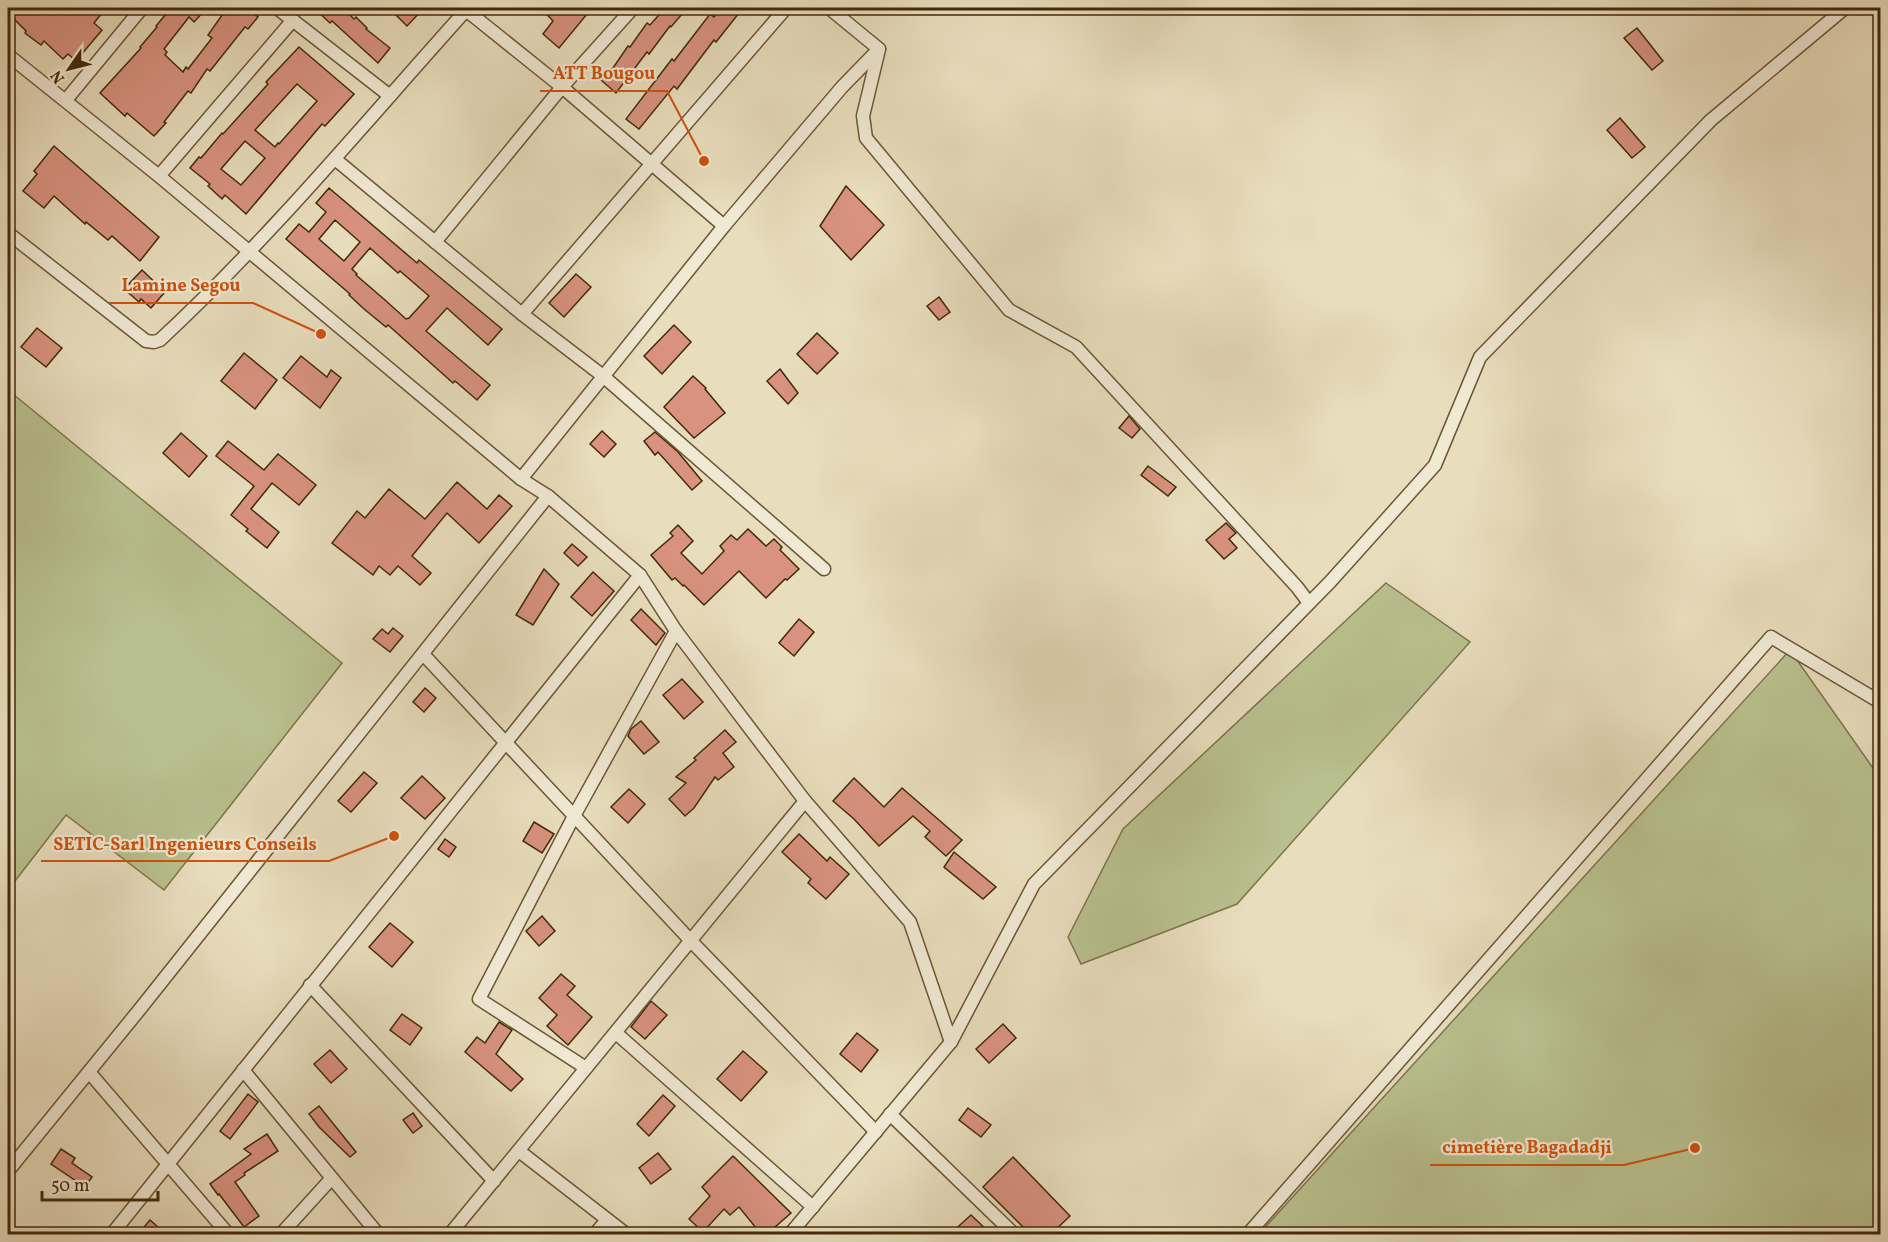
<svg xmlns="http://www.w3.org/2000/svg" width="1888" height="1242" font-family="Vollkorn,serif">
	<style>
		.green { fill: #b9c08f; stroke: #7e754b; stroke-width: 1.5 }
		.building { fill: #d8927f; stroke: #432a07; stroke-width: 1.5; fill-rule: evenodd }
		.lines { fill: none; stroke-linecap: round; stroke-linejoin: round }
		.minor-casing { stroke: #6c5734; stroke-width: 15 }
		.minor { stroke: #f0e9d4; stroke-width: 12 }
		.leader { fill: none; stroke: #cf520b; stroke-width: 2 }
		.callout-dot { fill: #cf520b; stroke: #f0e9d4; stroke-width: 2 }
		.callout-label { font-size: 18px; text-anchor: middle; font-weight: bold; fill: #cf520b; stroke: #f0e9d4; stroke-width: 4.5; stroke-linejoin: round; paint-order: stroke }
	</style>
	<rect width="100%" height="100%" fill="#e8ddbd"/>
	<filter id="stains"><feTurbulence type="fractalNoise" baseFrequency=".00333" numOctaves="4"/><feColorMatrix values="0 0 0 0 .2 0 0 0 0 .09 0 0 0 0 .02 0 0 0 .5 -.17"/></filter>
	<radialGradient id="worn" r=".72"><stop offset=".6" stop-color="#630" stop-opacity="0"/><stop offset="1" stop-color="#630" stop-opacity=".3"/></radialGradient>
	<g class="green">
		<polygon points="8,390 342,663 164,890 66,815 8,890"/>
		<polygon points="1386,583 1470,642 1237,904 1081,964 1068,937 1123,829"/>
		<polygon points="1790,650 1880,778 1880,1234 1259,1234"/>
	</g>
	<g class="building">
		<polygon points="8,8 106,8 94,23 102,30 76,61 68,54 63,59 44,41 41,45 25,33 26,31 8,13"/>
		<polygon points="171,8 207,8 194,22 189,17 164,49 167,52 165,55 183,72 186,67 188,69 212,38 208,35 227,8 246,8 258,17 248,29 245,27 210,71 207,69 191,93 188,91 164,122 166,123 154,136 127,113 125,116 100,93 141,48 140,47 157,27 156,26"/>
		<polygon points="314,8 346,8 344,9 354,19 356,17 367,28 366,29 390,48 378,63 332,21 330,23"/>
		<polygon points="403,8 424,8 407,26 396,15"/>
		<polygon points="541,8 592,8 559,48 543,34 553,21"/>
		<polygon points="665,8 675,8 682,14 671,27 670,26 649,54 647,52 616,93 601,80 613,68 628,46 630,47 647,23 650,25"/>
		<polygon points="722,8 743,8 716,42 714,40 677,89 674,86 639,129 626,119 672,59 674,61 710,14 714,17"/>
		<polygon points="1637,28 1663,61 1652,70 1624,38"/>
		<path d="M299,47l55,47 -29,32 -3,-2 -76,90 -21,-19 -3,4 -14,-13 2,-2 -20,-16 9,-11 2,1 21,-25 1,1 45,-50 -2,-2zM297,84l20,17 -38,43 -1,-1 -3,4 -20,-17zM245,141l20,17 -24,27 -20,-16z"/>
		<polygon points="1620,118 1645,147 1632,158 1607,130"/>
		<polygon points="54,146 159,237 140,261 112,236 108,240 86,222 85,224 54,196 44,208 23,191 37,174 34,171"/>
		<polygon points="846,186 884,225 851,260 820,226"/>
		<path d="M329,188l88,75 2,-3 83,69 -14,16 -41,-37 -21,23 64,54 -13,15 -22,-19 -2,2 -65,-58 -2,2 -22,-18 -15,-14 1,-1 -64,-55 13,-15 10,8 17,-20 -10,-9zM335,220l25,22 -16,19 -25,-22zM370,248l28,25 2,-2 29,25 -20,22 -3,1 -21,-19 -29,-25 1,-1 -5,-5z"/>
		<polygon points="142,270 165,292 151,308 141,299 139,302 124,289"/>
		<polygon points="576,274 591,287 564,317 549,303"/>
		<polygon points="939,297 950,312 939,320 927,306"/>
		<polygon points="674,325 691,342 662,374 644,356"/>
		<polygon points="37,328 62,348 46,367 21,347"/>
		<polygon points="817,333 838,353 817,374 797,354"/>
		<polygon points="244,353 277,380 255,409 221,381"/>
		<polygon points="301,356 327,377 331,370 341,378 320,408 283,378"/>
		<polygon points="780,369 798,393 788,404 767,381"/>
		<polygon points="693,376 706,388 705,389 725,413 694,438 664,407"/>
		<polygon points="1129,416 1140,429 1132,438 1119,428"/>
		<polygon points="602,431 616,444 604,457 590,444"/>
		<polygon points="655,432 678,452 702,481 692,490 658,452 655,455 644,441"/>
		<polygon points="181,433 207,456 189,477 163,453"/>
		<polygon points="228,441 264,470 278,454 316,485 299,505 272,483 251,509 279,532 267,548 246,531 248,529 231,515 254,486 216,456"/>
		<polygon points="1148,466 1176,487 1168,496 1141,475"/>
		<polygon points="457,482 487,509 499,495 512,506 479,543 447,513 412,556 431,573 420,585 398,566 390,575 379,566 373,575 332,543 357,511 365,518 389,489 425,519"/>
		<polygon points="1226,523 1236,533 1229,539 1237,548 1224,559 1206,540"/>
		<polygon points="678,525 693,541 681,553 702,574 724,551 720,546 731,535 737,540 748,529 766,546 774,539 782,547 780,550 799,569 787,580 785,579 766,598 739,571 704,605 684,585 683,586 675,578 672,580 651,555 673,536 670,533"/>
		<polygon points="572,544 587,557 578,566 564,553"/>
		<polygon points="544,569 559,584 533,625 516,615"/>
		<polygon points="593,572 614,591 592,616 571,597"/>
		<polygon points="641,609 665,633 656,645 631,620"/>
		<polygon points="799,619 814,632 794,656 779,643"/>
		<polygon points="393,628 403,636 390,652 373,639 382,629 388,634"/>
		<polygon points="682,679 703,702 684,719 663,695"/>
		<polygon points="425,688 436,698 424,712 413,702"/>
		<polygon points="641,721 659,742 644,754 628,736 631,729"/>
		<polygon points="725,730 736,742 723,753 734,767 718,780 715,777 694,808 685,816 669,799 686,783 676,777 696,760 694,758"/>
		<polygon points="364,772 377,783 351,812 338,801"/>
		<polygon points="422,776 445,798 425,819 401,798"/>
		<polygon points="854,778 884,807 902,788 962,840 946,856 925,837 930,831 913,816 879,846 854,819 833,801"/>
		<polygon points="629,789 645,804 628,823 611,807"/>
		<polygon points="534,822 554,834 542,853 523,841"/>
		<polygon points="799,834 827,861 830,857 849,874 826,899 808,883 811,879 782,852"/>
		<polygon points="445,839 456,847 449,857 438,849"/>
		<polygon points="954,852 996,887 983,899 944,867"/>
		<polygon points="542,916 555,931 539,946 526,931"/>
		<polygon points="390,923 413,942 392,967 369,947"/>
		<polygon points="561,974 575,986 567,995 592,1017 568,1045 547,1026 557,1015 539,998"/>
		<polygon points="651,1001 667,1015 645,1039 631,1027"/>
		<polygon points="402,1014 422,1028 410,1045 390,1030"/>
		<polygon points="499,1022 512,1030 496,1054 523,1079 511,1091 465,1052 477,1037 485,1043"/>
		<polygon points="1003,1024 1016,1038 989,1063 976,1049"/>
		<polygon points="857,1033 878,1050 861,1072 840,1054"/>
		<polygon points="330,1050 347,1069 331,1083 314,1064"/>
		<polygon points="743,1051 767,1072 741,1101 717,1079"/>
		<polygon points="248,1094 258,1102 230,1139 220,1131"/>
		<polygon points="663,1095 675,1106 649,1136 637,1124"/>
		<polygon points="319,1106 356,1152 350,1157 319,1127 309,1114"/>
		<polygon points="968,1108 991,1125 981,1137 959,1120"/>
		<polygon points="413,1113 422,1126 413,1133 403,1120"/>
		<polygon points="267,1134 278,1151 244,1173 245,1175 235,1182 259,1216 244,1227 219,1194 218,1195 210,1184 251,1154 244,1149"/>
		<polygon points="61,1149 75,1158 72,1163 92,1177 85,1187 51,1164"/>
		<polygon points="658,1153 671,1169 651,1184 639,1168"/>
		<polygon points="733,1156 791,1213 767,1234 761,1234 739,1207 730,1215 724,1209 703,1232 689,1219 710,1196 702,1187"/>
		<polygon points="1013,1157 1070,1216 1051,1234 1030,1234 983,1187"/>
		<polygon points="971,1215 991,1234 950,1234"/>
		<polygon points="150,1220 166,1234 138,1234"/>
	</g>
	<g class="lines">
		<defs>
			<g id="minor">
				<polyline points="277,8 390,96"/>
				<polyline points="829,8 879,49 863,116 866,138 1009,310 1076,347 1297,587 1309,603"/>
				<polyline points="466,10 562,87 724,226"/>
				<polyline points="8,55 159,176 521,479 724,226 842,87 879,49"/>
				<polyline points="66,100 142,8"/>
				<polyline points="335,159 522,314 603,376 824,569"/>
				<polyline points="159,176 293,20"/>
				<path d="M8,233l138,108 8,1 6,-2c111,-103 207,-220 308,-332"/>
				<polyline points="435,242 562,87 633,8"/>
				<polyline points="522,314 786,8"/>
				<polyline points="521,479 548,496 640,575 676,631 805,801 910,922 951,1042"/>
				<polyline points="423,654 691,941 876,1132"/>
				<polyline points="310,985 494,1181"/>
				<polyline points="616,1033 813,1207"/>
				<polyline points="586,1068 479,999 574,816 676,631"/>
				<polyline points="243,1070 378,1234"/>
				<polyline points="89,1072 228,1234"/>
				<polyline points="890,1114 1014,1234"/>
				<polyline points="519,1151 626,1234"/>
				<polyline points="8,1171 140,1009 548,496"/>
				<polyline points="112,1234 640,575"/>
				<polyline points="281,1234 331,1179"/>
				<polyline points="450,1234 805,801"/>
				<polyline points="595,1234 607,1220"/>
				<polyline points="790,1234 951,1042 1034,884 1330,582 1435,465 1480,357 1711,120 1845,8"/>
				<polyline points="1248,1234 1771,637 1880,702"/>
			</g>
		</defs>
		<use href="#minor" class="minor-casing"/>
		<use href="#minor" class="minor"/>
	</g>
	<path class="leader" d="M704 161L667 91H540M321 334L253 303H109M394 836L329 861H41M1695 1148L1624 1165H1430"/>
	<g class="callout-dot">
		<circle cx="704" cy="161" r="6"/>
		<circle cx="321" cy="334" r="6"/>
		<circle cx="394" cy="836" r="6"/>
		<circle cx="1695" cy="1148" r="6"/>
	</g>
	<g class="callout-label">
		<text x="604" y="79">ATT Bougou</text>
		<text x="181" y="291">Lamine Segou</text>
		<text x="185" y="850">SETIC-Sarl Ingenieurs Conseils</text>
		<text x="1527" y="1153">cimetière Bagadadji</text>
	</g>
	<rect width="1888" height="1242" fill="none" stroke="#e8ddbd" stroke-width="30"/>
	<rect x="9" y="9" width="1870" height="1224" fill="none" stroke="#432a07" stroke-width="3"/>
	<rect x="15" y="15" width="1858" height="1212" fill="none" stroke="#432a07" stroke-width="1.5"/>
	<g transform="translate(69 69) rotate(235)" stroke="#f0e9d4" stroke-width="4.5" paint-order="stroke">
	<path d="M0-4.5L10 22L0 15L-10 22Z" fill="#432a07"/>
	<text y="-9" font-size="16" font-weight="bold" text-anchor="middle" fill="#432a07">N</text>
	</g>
	<path d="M42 1191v9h116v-9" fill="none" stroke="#432a07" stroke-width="3"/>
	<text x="51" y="1191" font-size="18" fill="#432a07" stroke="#f0e9d4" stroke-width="4.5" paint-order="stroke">50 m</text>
	<rect width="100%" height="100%" filter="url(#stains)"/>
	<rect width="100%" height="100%" fill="url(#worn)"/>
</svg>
